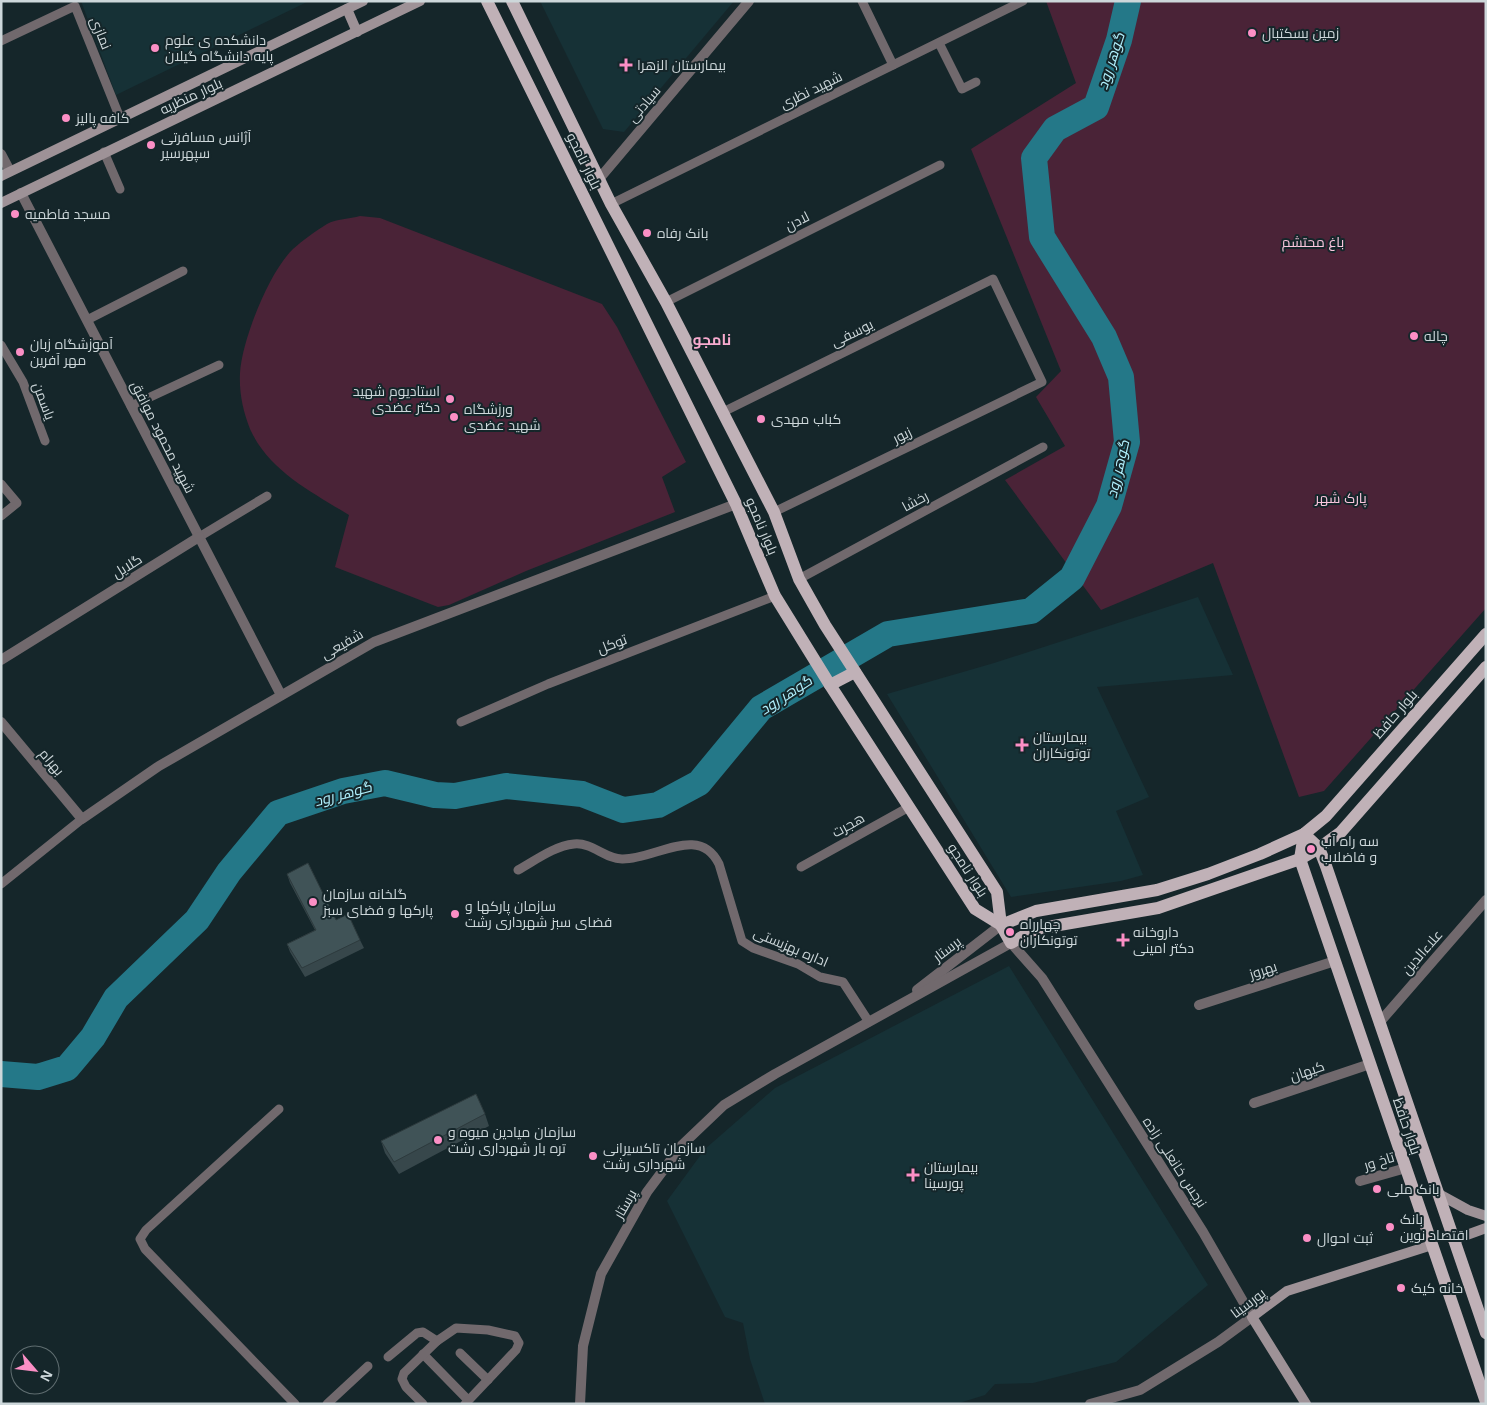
<svg xmlns="http://www.w3.org/2000/svg" width="1487" height="1405" font-family="Helvetica,Cairo,sans-serif">
	<style>
		.built { fill: #163136 }
		.green { fill: #4a2337 }
		.lines { fill: none; stroke-linecap: round; stroke-linejoin: round }
		.river { stroke: #247888; stroke-width: 26 }
		.service { stroke: #71696d; stroke-width: 9 }
		.minor { stroke: #71696d; stroke-width: 10 }
		.tertiary { stroke: #71696d; stroke-width: 10 }
		.secondary { stroke: #9e9297; stroke-width: 10 }
		.primary { stroke: #c0b1b7; stroke-width: 12 }
		.wall { fill: #37474b }
		.building { fill: #405357; stroke: #2d3a3d }
		.poi-dot { fill: #fb8fc5; stroke: #15262a; stroke-width: 2 }
		.labels { text-anchor: middle; stroke-width: 4; stroke-linejoin: round; paint-order: stroke }
		.street-label { font-size: 14px; fill: #cdd7da; stroke: #15262a }
		.poi-label { font-size: 14px; fill: #cdd7da; stroke: #15262a; text-anchor: start }
		.park-label { font-size: 14px; fill: #fbc6de; stroke: #15262a }
		.water-label { font-size: 15px; font-style: italic; fill: #b0f0fd; stroke: #15262a }
		.neighbourhood-label { font-size: 15px; font-weight: bold; fill: #f8abcf; stroke: #15262a }
	</style>
	<rect width="100%" height="100%" fill="#15262a"/>
	<g class="built">
		<polygon points="81,1 309,1 116,95"/>
		<polygon points="540,1 734,1 624,132 603,129"/>
		<polygon points="1198,597 1233,675 1097,687 1149,797 1116,811 1143,875 1121,881 1011,897 887,694 994,663"/>
		<polygon points="1009,966 1208,1285 1116,1362 1033,1383 995,1384 985,1395 956,1404 765,1404 750,1359 743,1323 725,1317 667,1201 705,1149 775,1088"/>
	</g>
	<g class="green">
		<polygon points="1046,1 1486,1 1486,608 1324,791 1299,797 1213,563 1101,610 1005,480 1065,446 1036,397 1061,371 971,149 1076,83"/>
		<path d="M360,216l20,2 222,86 15,23 69,135 -24,15 13,35 -149,59 -77,34 -11,2 -103,-40 14,-52c-37,-23 -80,-44 -99,-86 -7,-18 -11,-36 -10,-56 2,-33 29,-101 53,-124 10,-9 23,-18 34,-25 9,-5 23,-5 33,-8z"/>
	</g>
	<g class="lines">
		<polyline class="river" points="1,1074 38,1077 67,1068 93,1037 116,998 197,920 229,872 278,813 343,791 385,783 435,795 455,796 506,786 582,794 623,810 658,805 699,783 761,708 888,634 1031,611 1072,578 1109,506 1127,442 1121,377 1104,337 1042,237 1034,158 1055,129 1096,107 1119,40 1128,1"/>
		<g class="service">
			<polyline points="862,1 893,65"/>
			<polyline points="1,41 75,6 120,118"/>
			<polyline points="939,43 962,89 976,82"/>
			<polyline points="104,152 120,189"/>
			<polyline points="611,204 1023,1"/>
			<polyline points="666,302 940,165"/>
			<polyline points="87,320 183,271"/>
			<polyline points="1,345 23,382 45,441"/>
			<polyline points="131,406 219,365"/>
			<polyline points="723,412 993,279 1042,382 774,512"/>
			<polyline points="1,484 17,503 1,516"/>
			<polyline points="199,537 267,496"/>
			<polyline points="799,579 1043,447"/>
			<polyline points="461,722 548,684 775,596"/>
			<polyline points="801,867 909,807"/>
			<path d="M518,870c18,-10 36,-24 56,-26 18,-2 31,15 48,15 33,1 77,-36 97,5l23,77 11,7 45,16 22,13 23,5 26,40"/>
			<polyline points="1,884 82,819"/>
			<polyline points="279,1109 146,1230 140,1239 145,1249 295,1404"/>
			<polyline points="460,1353 488,1380"/>
			<polyline points="423,1354 468,1400"/>
			<polyline points="388,1357 417,1333 423,1332 437,1341"/>
			<polyline points="327,1404 368,1366"/>
			<polyline points="423,1404 406,1387 402,1379 404,1373 437,1341 456,1328 488,1330 515,1336 519,1343 516,1350 465,1404"/>
		</g>
		<g class="minor">
			<polyline points="1,154 10,171"/>
			<polyline points="21,193 281,695"/>
			<polyline points="1,660 199,537"/>
			<polyline points="1,722 82,819 159,766 374,642 736,504"/>
			<polyline points="1199,1005 1335,961"/>
			<polyline points="1379,1023 1486,900"/>
			<polyline points="1254,1103 1370,1064"/>
			<polyline points="1360,1181 1406,1168"/>
		</g>
		<g class="tertiary">
			<polyline points="599,179 749,1"/>
			<polyline points="917,990 1001,925"/>
			<polyline points="580,1404 583,1346 601,1274 647,1192 682,1145 724,1105 775,1074 1011,943 1042,978 1203,1232 1252,1317 1218,1342 1140,1390 1090,1404"/>
		</g>
		<g class="secondary">
			<polyline points="347,9 357,32"/>
			<polyline points="1,176 363,1"/>
			<polyline points="1,203 420,1"/>
			<polyline points="1437,1193 1468,1210 1486,1216"/>
			<polyline points="1453,1240 1486,1228"/>
			<polyline points="1306,1404 1252,1317 1287,1291 1432,1245"/>
		</g>
		<g class="primary">
			<polyline points="487,1 736,504 775,596 830,685 975,909 1001,925"/>
			<polyline points="512,1 611,204 666,302 774,512 799,579 825,625 997,892 1001,925 1011,943 1036,929 1158,908 1300,859 1319,848 1341,832 1486,667"/>
			<polyline points="830,685 855,672"/>
			<polyline points="1304,834 1300,859 1486,1402"/>
			<polyline points="1304,834 1319,848 1326,866 1486,1333"/>
			<polyline points="1001,925 1036,911 1157,890 1208,874 1260,854 1304,834 1326,816 1486,634"/>
		</g>
	</g>
	<g class="wall">
		<polygon points="287,874 336,920 360,940 364,948 305,977 290,952 287,944 315,930 290,883"/>
		<polygon points="485,1114 489,1126 399,1174 385,1153 381,1141"/>
	</g>
	<g class="building">
		<polygon points="308,863 336,920 348,914 360,940 302,968 287,944 316,930 287,874"/>
		<polygon points="476,1094 485,1114 394,1162 381,1141"/>
	</g>
	<g class="poi-dot">
		<circle cx="1252" cy="33" r="5"/>
		<circle cx="155" cy="48" r="5"/>
		<path d="M623.5 57.5h5v5h5v5h-5v5h-5v-5h-5v-5h5z"/>
		<circle cx="66" cy="118" r="5"/>
		<circle cx="151" cy="145" r="5"/>
		<circle cx="15" cy="214" r="5"/>
		<circle cx="647" cy="233" r="5"/>
		<circle cx="1414" cy="336" r="5"/>
		<circle cx="20" cy="352" r="5"/>
		<circle cx="450" cy="399" r="5"/>
		<circle cx="454" cy="417" r="5"/>
		<circle cx="761" cy="419" r="5"/>
		<path d="M1019.5 737.5h5v5h5v5h-5v5h-5v-5h-5v-5h5z"/>
		<circle cx="1311" cy="849" r="5"/>
		<circle cx="313" cy="902" r="5"/>
		<circle cx="455" cy="914" r="5"/>
		<circle cx="1010" cy="932" r="5"/>
		<path d="M1120.5 932.5h5v5h5v5h-5v5h-5v-5h-5v-5h5z"/>
		<circle cx="438" cy="1140" r="5"/>
		<circle cx="593" cy="1156" r="5"/>
		<path d="M910.5 1167.5h5v5h5v5h-5v5h-5v-5h-5v-5h5z"/>
		<circle cx="1377" cy="1189" r="5"/>
		<circle cx="1390" cy="1227" r="5"/>
		<circle cx="1307" cy="1238" r="5"/>
		<circle cx="1401" cy="1288" r="5"/>
	</g>
	<g class="labels">
		<g class="street-label">
			<text transform="translate(101 33) rotate(68)" y="5">نمازی</text>
			<text transform="translate(811 90) rotate(-26)" y="5">شهید نظری</text>
			<text transform="translate(191 96) rotate(-25)" y="5">بلوار منظریه</text>
			<text transform="translate(644 104) rotate(-50)" y="5">سیادتی</text>
			<text transform="translate(584 161) rotate(64)" y="5">بلوار نامجو</text>
			<text transform="translate(797 221) rotate(-27)" y="5">لادن</text>
			<text transform="translate(852 333) rotate(-26)" y="5">یوسفی</text>
			<text transform="translate(44 401) rotate(69)" y="5">یاسمن</text>
			<text transform="translate(902 435) rotate(-26)" y="5">زیور</text>
			<text transform="translate(163 437) rotate(63)" y="5">شهید محمود موافق</text>
			<text transform="translate(915 501) rotate(-28)" y="5">رخشا</text>
			<text transform="translate(762 526) rotate(67)" y="5">بلوار نامجو</text>
			<text transform="translate(127 566) rotate(-32)" y="5">گلایل</text>
			<text transform="translate(342 644) rotate(-30)" y="5">شفیعی</text>
			<text transform="translate(612 644) rotate(-21)" y="5">توکل</text>
			<text transform="translate(1395 714) rotate(-49)" y="5">بلوار حافظ</text>
			<text transform="translate(52 762) rotate(50)" y="5">بهرام</text>
			<text transform="translate(848 825) rotate(-29)" y="5">هجرت</text>
			<text transform="translate(968 870) rotate(57)" y="5">بلوار نامجو</text>
			<text transform="translate(791 947) rotate(23)" y="5">اداره بهزیستی</text>
			<text transform="translate(947 949) rotate(-37)" y="5">پرستار</text>
			<text transform="translate(1422 952) rotate(-49)" y="5">علاءالدین</text>
			<text transform="translate(1263 970) rotate(-18)" y="5">بهروز</text>
			<text transform="translate(1307 1071) rotate(-19)" y="5">کیهان</text>
			<text transform="translate(1407 1126) rotate(71)" y="5">بلوار حافظ</text>
			<text transform="translate(1379 1161) rotate(-17)" y="5">تاخ ور</text>
			<text transform="translate(1175 1162) rotate(57)" y="5">نرجس خانعلی زاده</text>
			<text transform="translate(625 1204) rotate(-60)" y="5">پرستار</text>
			<text transform="translate(1248 1303) rotate(-37)" y="5">پورسینا</text>
		</g>
		<g class="poi-label">
			<text x="1262" y="38">زمین بسکتبال</text>
			<text x="165" y="45">دانشکده ی علوم<tspan x="165" dy="16">پایه دانشگاه گیلان</tspan></text>
			<text x="637" y="70">بیمارستان الزهرا</text>
			<text x="76" y="123">کافه پالیز</text>
			<text x="161" y="142">آژانس مسافرتی<tspan x="161" dy="16">سپهرسیر</tspan></text>
			<text x="25" y="219">مسجد فاطمیه</text>
			<text x="657" y="238">بانک رفاه</text>
			<text x="1424" y="341">چاله</text>
			<text x="30" y="349">آموزشگاه زبان<tspan x="30" dy="16">مهر آفرین</tspan></text>
			<text x="440" y="396" text-anchor="end">استادیوم شهید<tspan x="440" dy="16">دکتر عضدی</tspan></text>
			<text x="464" y="414">ورزشگاه<tspan x="464" dy="16">شهید عضدی</tspan></text>
			<text x="771" y="424">کباب مهدی</text>
			<text x="1033" y="742">بیمارستان<tspan x="1033" dy="16">توتونکاران</tspan></text>
			<text x="1321" y="846">سه راه آب<tspan x="1321" dy="16">و فاضلاب</tspan></text>
			<text x="323" y="899">گلخانه سازمان<tspan x="323" dy="16">پارکها و فضای سبز</tspan></text>
			<text x="465" y="911">سازمان پارکها و<tspan x="465" dy="16">فضای سبز شهرداری رشت</tspan></text>
			<text x="1020" y="929">چهارراه<tspan x="1020" dy="16">توتونکاران</tspan></text>
			<text x="1133" y="937">داروخانه<tspan x="1133" dy="16">دکتر امینی</tspan></text>
			<text x="448" y="1137">سازمان میادین میوه و<tspan x="448" dy="16">تره بار شهرداری رشت</tspan></text>
			<text x="603" y="1153">سازمان تاکسیرانی<tspan x="603" dy="16">شهرداری رشت</tspan></text>
			<text x="924" y="1172">بیمارستان<tspan x="924" dy="16">پورسینا</tspan></text>
			<text x="1387" y="1194">بانک ملی</text>
			<text x="1400" y="1224">بانک<tspan x="1400" dy="16">اقتصاد نوین</tspan></text>
			<text x="1317" y="1243">ثبت احوال</text>
			<text x="1411" y="1293">خانه کیک</text>
		</g>
		<g class="park-label">
			<text x="1313" y="247">باغ محتشم</text>
			<text x="1341" y="503">پارک شهر</text>
		</g>
		<g class="water-label">
			<text transform="translate(1111 61) rotate(-72)" y="5">گوهر رود</text>
			<text transform="translate(1118 469) rotate(-77)" y="5">گوهر رود</text>
			<text transform="translate(786 695) rotate(-33)" y="5">گوهر رود</text>
			<text transform="translate(343 794) rotate(-15)" y="5">گوهر رود</text>
		</g>
		<g class="neighbourhood-label">
			<text x="712" y="345">نامجو</text>
		</g>
	</g>
	<rect width="1487" height="1405" fill="none" stroke="#cdd7da" stroke-width="5"/>
	<g transform="translate(35 1370) rotate(118)"><circle r="24" fill="#15262a" stroke="#5f6d70"/>
	<path d="M0-4L9 19L0 12L-9 19Z" fill="#fb8fc5"/>
	<text y="-8" font-size="14" font-weight="bold" text-anchor="middle" fill="#cdd7da">N</text>
	</g>
</svg>
